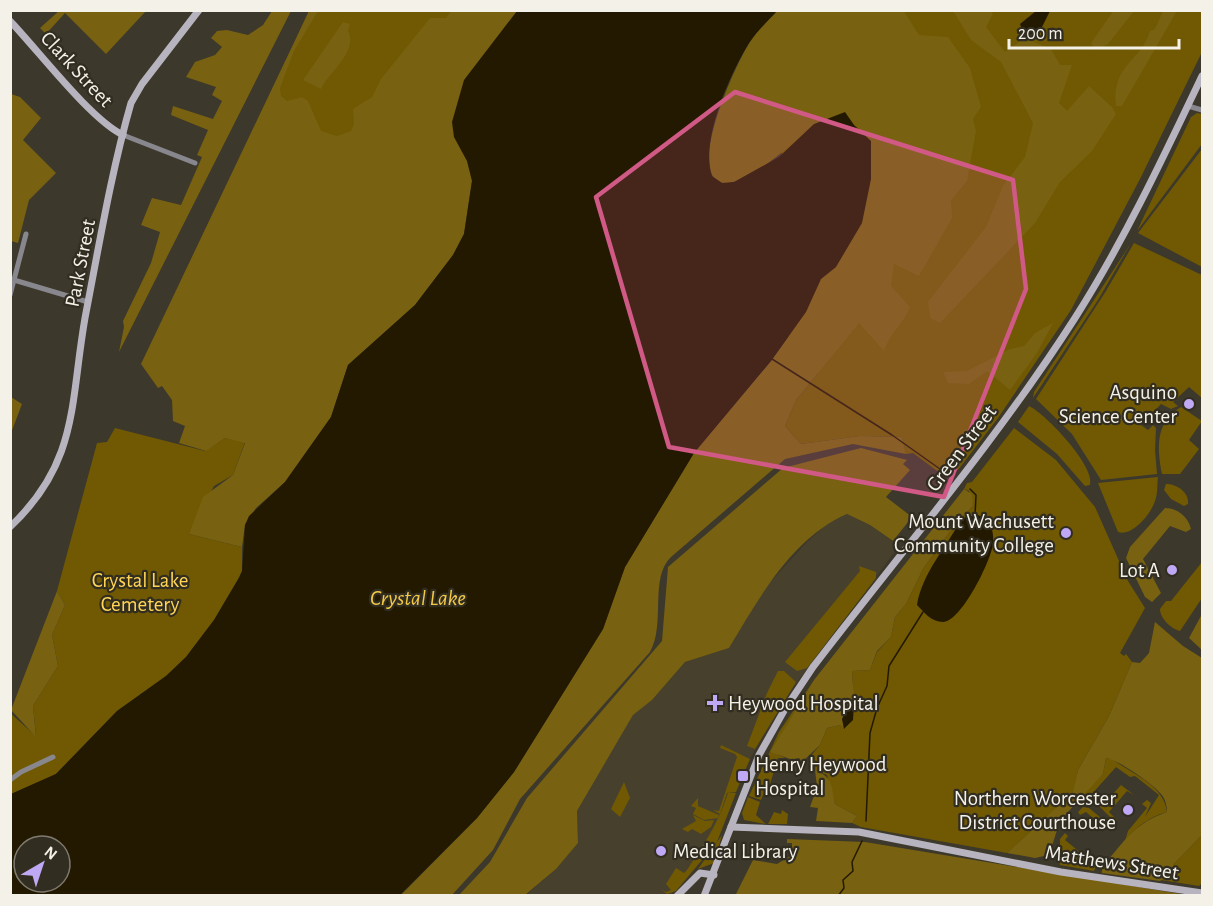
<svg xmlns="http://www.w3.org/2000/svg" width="1213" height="906" font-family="'Alegreya Sans',sans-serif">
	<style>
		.built { fill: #47402c }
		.green { fill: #705902 }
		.forest { fill: #786110 }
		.water { fill: #231900; fill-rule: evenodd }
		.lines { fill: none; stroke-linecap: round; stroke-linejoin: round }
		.stream { stroke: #231900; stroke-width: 1.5 }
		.street { stroke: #89878e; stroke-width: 5 }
		.secondary { stroke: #b7b4bf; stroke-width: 7 }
		.marked { fill: #d15986; fill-opacity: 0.2; stroke: #d15986; stroke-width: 4.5; stroke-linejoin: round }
		.poi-dot { fill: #bfa9f4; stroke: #322d21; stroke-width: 2 }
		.labels { text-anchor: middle; stroke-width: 4.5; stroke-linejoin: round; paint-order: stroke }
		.street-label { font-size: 21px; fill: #f4f1e9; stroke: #322d21 }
		.poi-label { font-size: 21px; fill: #f4f1e9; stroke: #322d21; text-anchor: end }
		.park-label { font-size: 21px; fill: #ffd553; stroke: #322d21 }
		.water-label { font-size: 22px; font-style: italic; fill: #f3ca46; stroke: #322d21 }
	</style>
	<rect width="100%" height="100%" fill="#3c382b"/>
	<polygon class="built" points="847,514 870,525 899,546 789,693 749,760 712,848 671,895 525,896 556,869 578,843 577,811 633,715 652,700 685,662 729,648 764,589 807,542 829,522"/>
	<g class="green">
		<polygon points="309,11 517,11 509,23 472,181 261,116"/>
		<polygon points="777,11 1202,11 1202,52 1140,179 1071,310 998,418 958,470 952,466 944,476 913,453 906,454 902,437 860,436 801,444 785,426 796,400 818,373 788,336"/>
		<polygon points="1197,113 1202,114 1202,144 1137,231 1191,117"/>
		<polygon points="1202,149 1202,267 1138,233"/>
		<polygon points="1131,243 1098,300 1033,398 1034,392"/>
		<polygon points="1134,243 1202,275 1202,398 1189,387 1173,402 1178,406 1171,409 1161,404 1141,425 1148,430 1153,425 1156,428 1155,450 1157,474 1101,480 1072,434 1036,399 1106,291"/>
		<path d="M1029,406c17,8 67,61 61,79l-5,1 -28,-32 -39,-32z"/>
		<path d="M1181,407l21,14 -13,19 10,9 -19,25h-18c-5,-26 -7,-52 19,-67z"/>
		<polygon points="115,428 205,451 225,438 245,442 233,475 214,486 189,534 242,547 242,571 238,579 214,620 186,657 166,676 117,711 56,774 11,794 10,713 36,736 33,706 58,666 52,635 65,605 57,591 97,443 107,442"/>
		<polygon points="1014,428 1056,460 1095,507 1128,581 1145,608 1120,653 1124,656 1126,654 1132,662 1109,716 1078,770 1074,792 1007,853 861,827 852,823 857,816 835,804 827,775 815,770 816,761 809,758 820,745 827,728 841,725 854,715 852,671 870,670 877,652 891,637 895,617 906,604 923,569 956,523 973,506 969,491 964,489 967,483 972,482"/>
		<path d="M1158,477c-1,7 0,17 -3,24 -4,13 -23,36 -37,31l-20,-49z"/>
		<path d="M1166,484c11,0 23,8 22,20l-4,2 -13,-7 -7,-9z"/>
		<path d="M1202,562v36l-22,33c-9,-2 -20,-13 -20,-22l6,-8h5z"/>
		<polygon points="859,566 876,572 876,578 807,668 797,671 785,662 860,571"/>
		<polygon points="778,671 784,671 796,682 755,749 747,746 767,693"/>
		<polygon points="814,680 771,751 785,758 778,758 768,791 765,790 761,800 749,796 779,732"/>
		<polygon points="721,745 750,759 736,792 727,793 720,814 713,810 719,811 737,757 735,754 720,748"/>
		<path d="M1106,758l6,1c20,15 52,26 55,53 -18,5 -30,14 -42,29l3,-10 19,-23 -5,-4 5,-4 4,3 -6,14 14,-22 -24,-19 -5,1 -14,-10 -25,28 3,5h-9l-10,7 -3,-2 31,-31z"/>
		<polygon points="624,782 630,798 620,817 611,809"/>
		<polygon points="1121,785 1134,795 1127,791 1109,812 1117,820 1115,822 1099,806 1100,803 1103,805"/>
		<path d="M728,793h8l-19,49 -41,49 -9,3 -6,-5 5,3 5,-2 -5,-6 10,-16 8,5 3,-3c17,-26 30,-44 41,-77z"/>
		<polygon points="748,797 760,802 756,815 766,824 744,820 742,813"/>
		<polygon points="698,798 698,806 719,815 718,818 704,820 693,814 696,808 691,806"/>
		<polygon points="1083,807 1089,808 1106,822 1102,826 1086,812 1080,815 1078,812"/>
		<polygon points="782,810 788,814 787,824 768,824 774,812 781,814"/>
		<polygon points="693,815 705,821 714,820 711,827 701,834 692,829 688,832 682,829 696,821"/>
		<polygon points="1065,833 1068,836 1065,840 1092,862 1098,861 1094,871 1060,865 1060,839"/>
		<polygon points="722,835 714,863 698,869"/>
		<polygon points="1202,835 1202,883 1199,886 1161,880 1170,875 1174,864"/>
	</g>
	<g class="forest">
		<polygon points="60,10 146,10 146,11 106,54 65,13 46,34 40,28"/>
		<path d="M777,10l127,1 15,24 29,2 22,31 11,39 -8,12 3,12 -9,50 -16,19 1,18 -33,58 -25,-12 -3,22 19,21c-7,18 -19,24 -26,44l-25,-28 -63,77 -11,26 16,18 59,-8 42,1 4,17 -53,-10 -68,15 -114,98c-22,21 -5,67 -21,95l-130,147 -27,51 -41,45 -52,1 77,-78 37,-46 89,-143 22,-62 69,-114 77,-92 35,-49 15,-33 15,-12 28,-135 -10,-7 -40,-1c-16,15 -67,63 -91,59 -39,-7 14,-122 27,-141 7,-11 18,-21 27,-32z"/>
		<polygon points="1114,10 1134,11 1108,44 1095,50 1091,43"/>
		<polygon points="272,11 291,11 119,352 124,327 123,321 151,263 160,232 141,225 152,198 181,205 202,157 197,155 208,130 171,115 173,106 213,119 222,101 212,95 216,87 186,77 195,62 215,55 222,47 211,38 217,31 227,30 248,35 263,25"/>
		<polygon points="309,11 318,11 294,51 280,88 281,96 287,101 302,97 308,101 321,131 337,136 351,131 354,124 353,109 372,97 381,79 430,18 446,18 451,11 517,11 454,137 467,161 472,181 464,234 453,255 415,305 348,365 331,417 285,482 256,508 245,525 242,547 189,534 203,497 233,475 245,443 225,438 206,451 179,443 185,426 173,421 172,400 162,386 158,388 141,364"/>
		<polygon points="953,11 991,11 993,14 986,27 1005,52 1025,38 1051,49 1060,65 1072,65 1059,103 1067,111 1089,86 1112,107 1116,114 1092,151 1060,182 1035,223 940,323 930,318 928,302 986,227 1003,186 1025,157 1033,123 1001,62 971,40"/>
		<path d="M1163,11h14l-55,95h-6c-5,-42 25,-44 34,-75l5,-2z"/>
		<path d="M343,22l7,2 -2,7c11,20 -20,42 -27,58l-18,-9z"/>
		<polygon points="11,94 20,97 41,118 23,140 56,173 29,200 18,243 11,241"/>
		<polygon points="1053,323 1037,353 1010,390 987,371 969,384 948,383 943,372 967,371 1010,349 1024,346 1035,333"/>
		<polygon points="11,397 22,404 11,433"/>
		<path d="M861,448l46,12 -4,4 7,6 -24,27 26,20 -19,24 -23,-16 -23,-11c-55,24 -88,84 -118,134l-44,14 -33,38 -19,15 -56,96 1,32 -22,26 -31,26h-66l31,-33 37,-64 135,-157 6,-74 115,-99z"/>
		<path d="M964,489l8,5 1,12 -17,17 -33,46 -17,35 -11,13 -4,20 -14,14 -7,19 -18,1c0,18 9,48 -7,58l-4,-4 -14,3 -7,17 -18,17 -3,-4 -6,2 -23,-8 44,-72z"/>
		<path d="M1165,508c12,0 23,8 26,21l-5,3 -16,-6 -27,33 18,34 -9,9 -7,-5 -19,-39 4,-11z"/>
		<polygon points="57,591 65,605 52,635 58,666 33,706 36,737 11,710"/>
		<polygon points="1202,614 1202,650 1189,638"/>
		<path d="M1155,622l28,24 19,12v177l-28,29 -4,11 -10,6 -58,-8v-6c23,-26 32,-44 65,-55 0,-6 -2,-14 -6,-18 -8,-10 -44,-35 -55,-36l-3,16 -47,51 2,2 -6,19 -8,10 -9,2 -28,-5 66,-61 5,-22 31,-54 23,-54 8,1 9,-10z"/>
		<path d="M815,770c19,8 16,16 20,34l22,12 -5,7 -36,-2 2,-13 -8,-1 7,-20z"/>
		<polygon points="787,839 865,842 1187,895 735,896 753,860 777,864 792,855 792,843 787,843"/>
	</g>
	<g class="water">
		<path d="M517,11h260c-9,10 -20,20 -28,32 -19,31 -49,97 -37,133l10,7 12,-1 45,-25 35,-33 31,-12 9,13 17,16v38l-9,44 -26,44 -15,12 -15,33 -35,49 -77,92 -69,114 -22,62 -89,143 -37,46 -77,77h-389v-101l45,-20 61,-63 49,-35 20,-19 28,-37 25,-42 3,-7 3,-46 4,-9 36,-34 46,-65 17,-52 67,-60 38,-50 11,-21 8,-53 -5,-20 -13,-24 -2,-15 12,-42zM24,846h36v36h-36z"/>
		<polygon points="1036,11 1050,11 1041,29 1025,38 1020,24"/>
		<path d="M978,515l12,6c2,8 4,15 3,23 -2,17 -32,78 -50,78 -12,0 -19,-10 -26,-17 5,-32 31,-60 45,-87z"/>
		<polygon points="850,701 854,705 853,720 844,729 842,719"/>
	</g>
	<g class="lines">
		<g class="stream">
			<polyline points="772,359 892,435 947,474"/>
			<polyline points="970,489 976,495 975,516"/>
			<polyline points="866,821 870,733 877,708 887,686 889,666 923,612"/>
			<polyline points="838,896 844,888 843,880 853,871 852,862 862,841"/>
		</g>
		<g class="street">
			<polyline points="1188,106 1202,110"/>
			<polyline points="123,135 195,163"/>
			<polyline points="14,280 88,302"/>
			<polyline points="10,295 26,234"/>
			<polyline points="10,780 21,772 53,757"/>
		</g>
		<g class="secondary">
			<path d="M10,21c28,29 80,98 113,114"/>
			<path d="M10,527c69,-65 60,-124 75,-209 14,-72 26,-145 46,-215l11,-19 57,-74"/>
			<polyline points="731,827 859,832 1061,872 1202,893"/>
			<polyline points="677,896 700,873 714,875"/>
			<path d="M704,896l55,-141 26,-46 28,-42c88,-115 184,-227 262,-349 49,-77 88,-160 127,-242"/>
		</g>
	</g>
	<path class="marked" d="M735,92l278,88 13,109 -82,208 -275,-50 -73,-250z"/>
	<g class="poi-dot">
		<circle cx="1189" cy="404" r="6"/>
		<circle cx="1066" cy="533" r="6"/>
		<circle cx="1172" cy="570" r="6"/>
		<path d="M712 694h6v6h6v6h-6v6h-6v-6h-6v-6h6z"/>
		<rect x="737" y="770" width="12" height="12" rx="3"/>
		<circle cx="1128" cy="810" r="6"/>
		<circle cx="661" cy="851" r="6"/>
	</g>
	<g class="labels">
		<g class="street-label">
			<text transform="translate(77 69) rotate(47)" y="7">Clark Street</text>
			<text transform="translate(80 263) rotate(-79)" y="7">Park Street</text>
			<text transform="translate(961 448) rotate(-53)" y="7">Green Street</text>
			<text transform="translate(1112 862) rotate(9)" y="7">Matthews Street</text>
		</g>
		<g class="poi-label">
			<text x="1177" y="399">Asquino<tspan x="1177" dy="24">Science Center</tspan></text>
			<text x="1054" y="528">Mount Wachusett<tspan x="1054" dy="24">Community College</tspan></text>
			<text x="1160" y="577">Lot A</text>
			<text x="728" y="710" text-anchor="start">Heywood Hospital</text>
			<text x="755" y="771" text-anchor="start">Henry Heywood<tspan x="755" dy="24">Hospital</tspan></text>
			<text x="1116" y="805">Northern Worcester<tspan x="1116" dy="24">District Courthouse</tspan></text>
			<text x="673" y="858" text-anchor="start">Medical Library</text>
		</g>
		<g class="park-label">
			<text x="140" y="587">Crystal Lake<tspan x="140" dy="24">Cemetery</tspan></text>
		</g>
		<g class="water-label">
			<text x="418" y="605">Crystal Lake</text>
		</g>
	</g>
	<rect width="1213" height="906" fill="none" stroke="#f4f1e9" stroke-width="24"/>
	<g transform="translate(42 864) rotate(39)"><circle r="28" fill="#322d21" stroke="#807b71" stroke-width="1.5"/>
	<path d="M0-4.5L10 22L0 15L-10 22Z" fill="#bfa9f4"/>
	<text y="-9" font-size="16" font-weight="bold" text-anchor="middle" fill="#f4f1e9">N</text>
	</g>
	<path d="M1009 39v9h170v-9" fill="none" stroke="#f4f1e9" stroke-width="3"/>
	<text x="1018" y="39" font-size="18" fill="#f4f1e9" stroke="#322d21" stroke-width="4.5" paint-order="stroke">200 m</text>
</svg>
